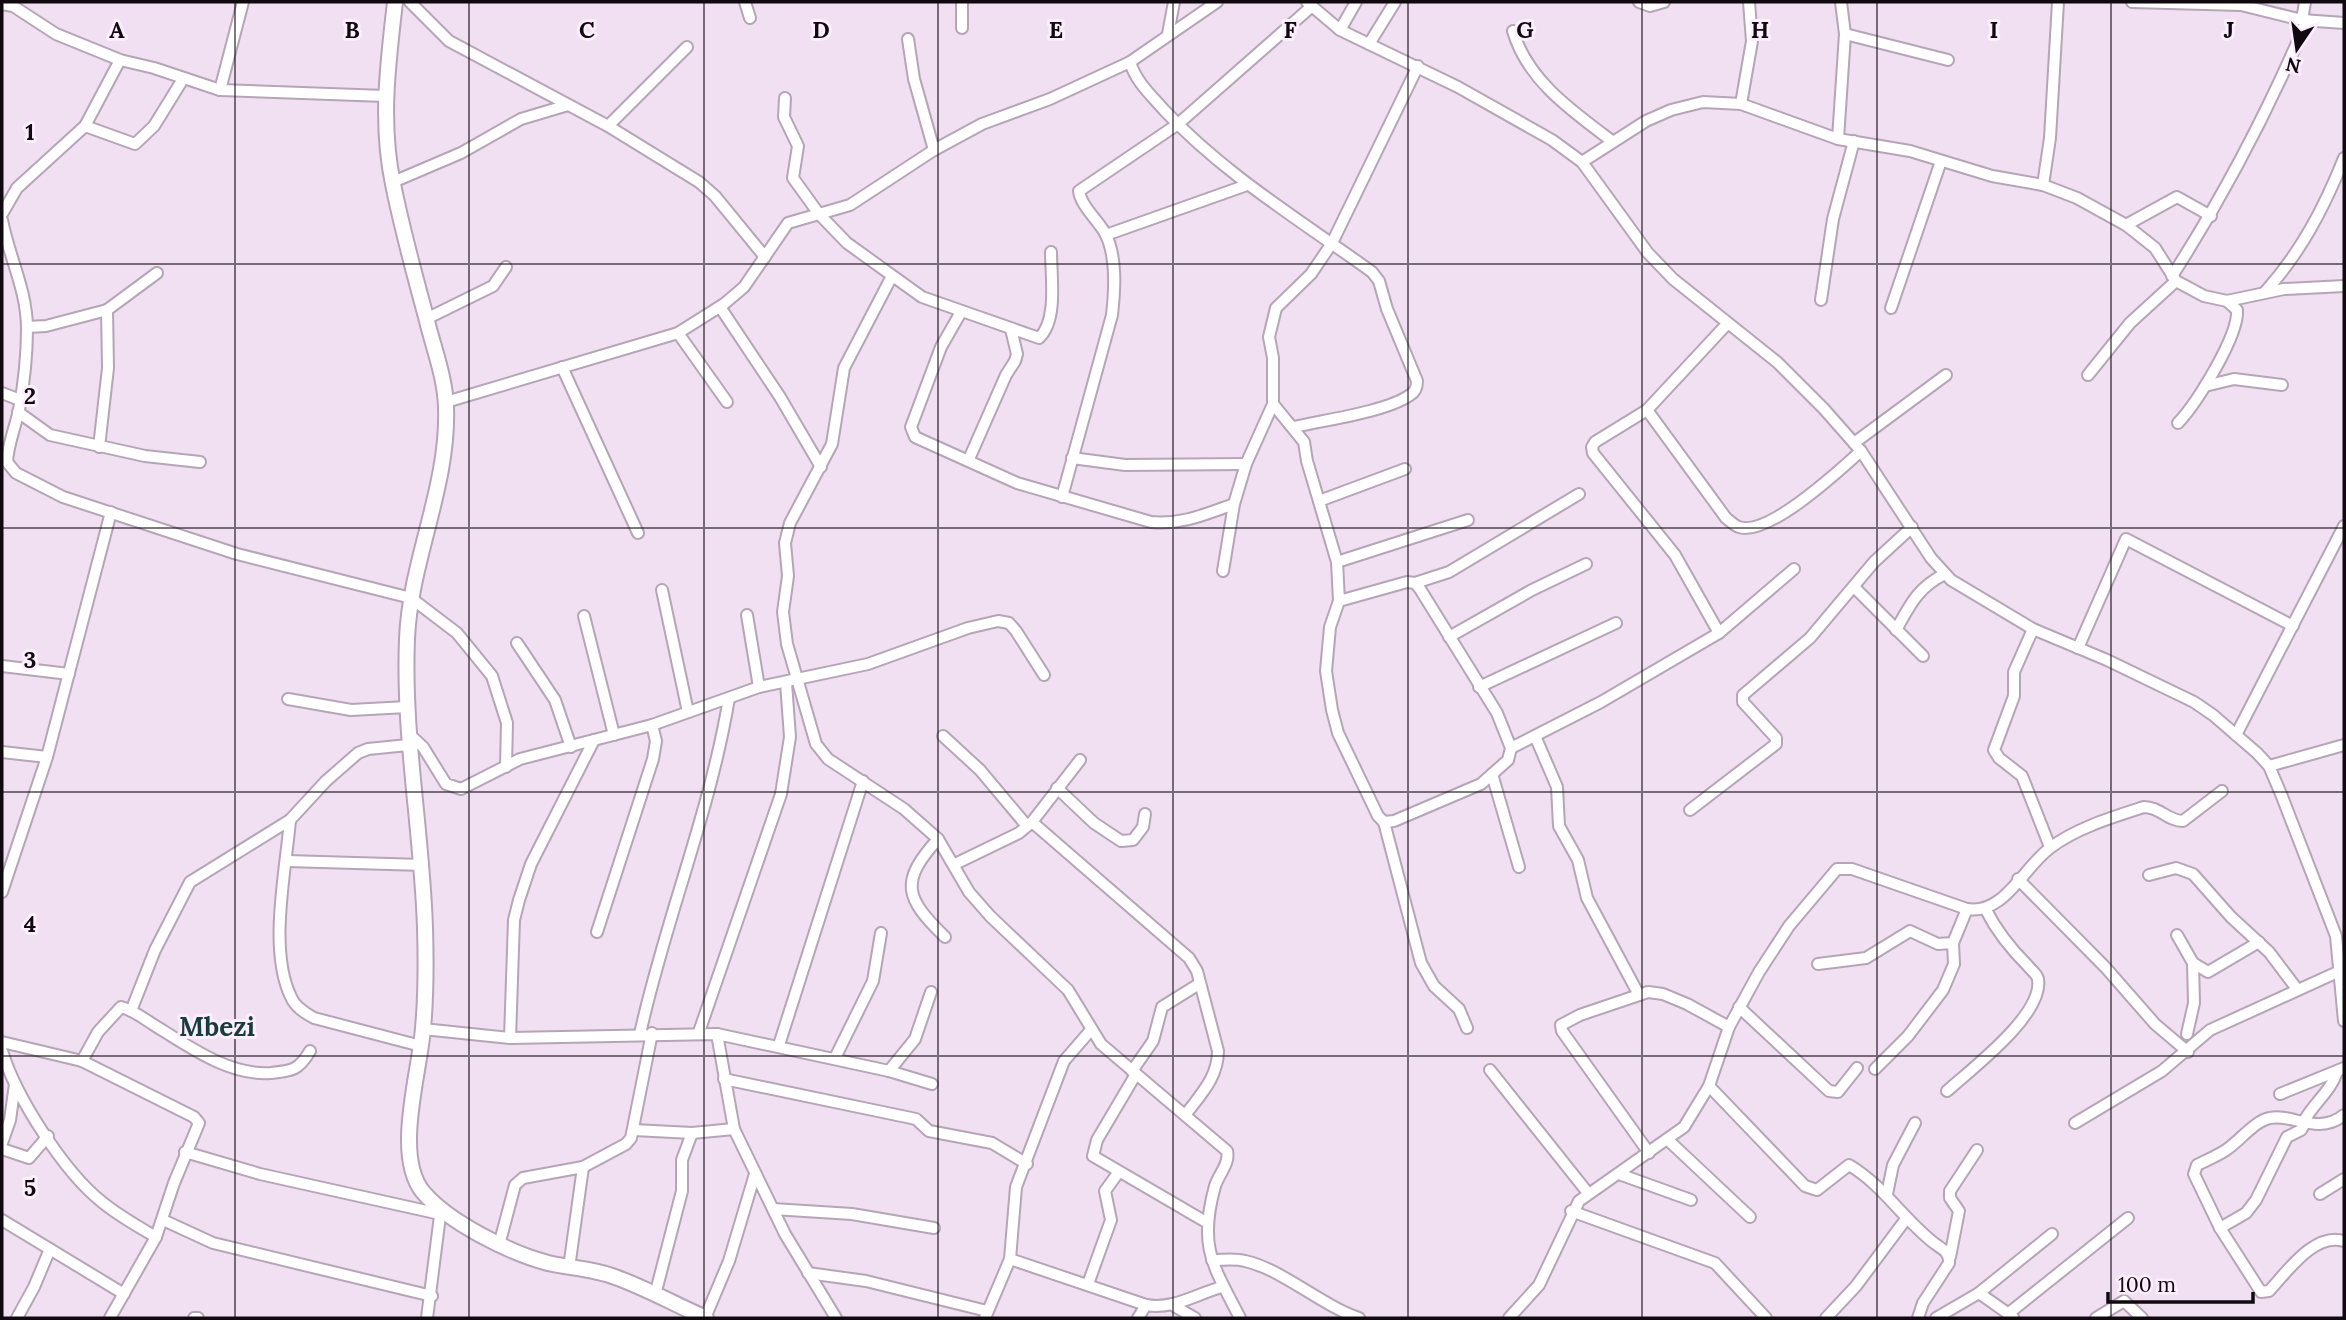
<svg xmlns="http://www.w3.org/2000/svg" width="2346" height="1320" font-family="Lora,serif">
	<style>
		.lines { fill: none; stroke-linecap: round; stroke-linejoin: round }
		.minor-casing { stroke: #b5a5b7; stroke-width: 14 }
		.tertiary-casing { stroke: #b5a5b7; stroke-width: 18 }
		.minor { stroke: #fff; stroke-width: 10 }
		.tertiary { stroke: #fff; stroke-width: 14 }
		.grid { fill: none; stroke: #100a10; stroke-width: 2; stroke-opacity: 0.55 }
		.labels { text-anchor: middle; stroke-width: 6; stroke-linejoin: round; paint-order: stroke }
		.district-label { font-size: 26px; font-weight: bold; fill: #183b3e; stroke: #fceefd }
		.grid-label { font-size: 23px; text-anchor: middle; font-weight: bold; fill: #100a10; stroke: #fceefd; stroke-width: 6; stroke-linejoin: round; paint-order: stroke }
	</style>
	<rect width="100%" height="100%" fill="#f1dff2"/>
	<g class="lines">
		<defs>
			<g id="minor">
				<polyline points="410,2 449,41 608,126 699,182 715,196 765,257"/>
				<polyline points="745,2 750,18"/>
				<polyline points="1307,2 1340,30 1458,87 1552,140 1582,162 1648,253 1673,279 1777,362 1824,409 1861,451 1931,558 1951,580 2033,629 2107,660 2194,702 2213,715 2257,753 2269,766 2281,794 2336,936 2344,1021"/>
				<polyline points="1639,2 1650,6 1664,2"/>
				<polyline points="2132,2 2241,5 2302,20 2344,23"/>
				<polyline points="2,4 13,6 56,34 120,60 154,68 220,90 385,96"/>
				<polyline points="2302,20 2305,2"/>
				<polyline points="962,28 962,2"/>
				<polyline points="1340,30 1356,2"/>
				<path d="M1513,31c14,49 59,80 99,110"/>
				<polyline points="1168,34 1174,2"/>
				<polyline points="1845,34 1948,60"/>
				<polyline points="908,39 914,79 934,150"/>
				<polyline points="1369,44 1395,2"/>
				<path d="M1130,62c6,20 21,33 34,48 61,65 136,110 208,162l7,9 8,28 30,72c0,6 -1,11 -7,14 -24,17 -86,25 -116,32"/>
				<polyline points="220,90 243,2"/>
				<path d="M785,98l-1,19 14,29 -5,32 26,36 28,29 75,54 117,41c19,-17 12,-62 12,-86"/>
				<polyline points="1741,104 1752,41 1749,2"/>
				<polyline points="85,126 135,144 154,126 183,79"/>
				<polyline points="608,126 687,47"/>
				<polyline points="1838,139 1845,34 1841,2"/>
				<polyline points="1582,162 1646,121 1671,110 1703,102 1741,104 1838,139 1910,151 1992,176 2043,185 2077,198 2126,225 2155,248 2176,281 2204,296 2227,301 2284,289 2344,286"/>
				<polyline points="393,182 461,153 521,119 568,105"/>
				<polyline points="2043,185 2050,138 2058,2"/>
				<polyline points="2,214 17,188 85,126 120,60"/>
				<path d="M2,220c7,37 25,70 25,109 0,27 -3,54 -8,81 -4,18 -11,34 -12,52l9,11 47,24 174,57 174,44 46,35 35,43 15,47 -1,44"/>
				<polyline points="2126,225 2177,197 2211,216"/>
				<polyline points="1106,235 1247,185"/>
				<path d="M892,276l-48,92 -12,76 -42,79 -5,20 3,33 -5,36 4,32 29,100 12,15 76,50 34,30 31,53 21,24 78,74 33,54 126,107c3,12 -8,23 -12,35 -17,61 -2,79 25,132"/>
				<path d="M2172,276c53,-82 97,-167 135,-256"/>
				<path d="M2265,292c36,-40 59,-84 79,-134"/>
				<polyline points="1821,300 1833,219 1854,141"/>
				<polyline points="720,307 780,397 821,467"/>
				<polyline points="1891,308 1941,161"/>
				<path d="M961,312l-20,35 -30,80 4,10 102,46 134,39c31,3 55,-8 83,-18"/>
				<polyline points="426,319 493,286 506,267"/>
				<polyline points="27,327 46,326 107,310"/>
				<polyline points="678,333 727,402"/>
				<polyline points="562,367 638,533"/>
				<polyline points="2088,375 2130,323 2176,281"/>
				<polyline points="2205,386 2234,379 2282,385"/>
				<polyline points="2,393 20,400"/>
				<polyline points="446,402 678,333 724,304 744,287 788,223 850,205 934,150 982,124 1050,99 1130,62 1217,2"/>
				<path d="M1647,410l79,108c4,3 9,8 13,9 29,10 101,-57 122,-76"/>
				<polyline points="18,412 50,435 145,456 200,462"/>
				<path d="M2178,423c18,-19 61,-87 59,-113l-10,-9"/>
				<polyline points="1854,443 1946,375"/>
				<polyline points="99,447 108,368 107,310 157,273"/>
				<polyline points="1072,458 1125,465 1246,464"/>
				<polyline points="969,459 1006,375 1015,361 1017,354 1011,329"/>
				<path d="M1062,497l50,-182c3,-26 5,-59 -7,-82 -8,-14 -24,-27 -26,-42l99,-67 133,-117"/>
				<polyline points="1319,501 1405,469"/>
				<polyline points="1337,562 1468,520"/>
				<polyline points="1223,571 1234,504 1246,464 1273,404"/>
				<polyline points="1415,583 1449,572 1579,494"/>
				<polyline points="1855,588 1923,656"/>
				<polyline points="662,590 688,712"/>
				<polyline points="1339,601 1407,582 1415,583 1420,589 1497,713 1511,748 1508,760 1481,784 1394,821 1384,822 1378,816 1338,733 1332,710 1326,671 1330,627 1339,601 1337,562 1307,461 1304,442 1273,404 1273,358 1269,337 1276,308 1311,274 1332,243 1418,66"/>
				<polyline points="747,615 759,687"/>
				<polyline points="584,616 614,735"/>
				<polyline points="2033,629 2014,672 2014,696 1994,750 1999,758 2022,776 2050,847"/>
				<path d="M1896,630c14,-25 22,-43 49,-56"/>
				<polyline points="1719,633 1675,555 1593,453 1592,447 1595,442 1647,410 1727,324"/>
				<polyline points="1449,637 1532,590 1586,564"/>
				<polyline points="517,643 555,700 571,747"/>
				<polyline points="2078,648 2126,539 2293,626"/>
				<polyline points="2,666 69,674"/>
				<polyline points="1479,687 1616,623"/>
				<polyline points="288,699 351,710 407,707"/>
				<polyline points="408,733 423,747 446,784 461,789 520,759 652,725 759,687 868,664 968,628 998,621 1009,623 1016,631 1044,675"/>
				<polyline points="2236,735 2344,526"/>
				<polyline points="943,736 980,770 1027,826"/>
				<polyline points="1535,736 1557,787 1559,826 1578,860 1587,898 1639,995"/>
				<polyline points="1511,748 1601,702 1719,633 1794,569"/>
				<polyline points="2,752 47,757"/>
				<polyline points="2269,766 2344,745"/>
				<polyline points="1492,774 1519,867"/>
				<polyline points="1057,788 1094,823 1121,841 1133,840 1143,827 1145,814"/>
				<polyline points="1690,810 1776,744 1776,738 1743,702 1743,695 1810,638 1874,562 1912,527"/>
				<path d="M290,820c-4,50 -22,130 1,177 4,10 14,16 23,21l107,28"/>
				<path d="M1032,822l157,136 8,13 21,80c0,26 -17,43 -32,63"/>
				<polyline points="1384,822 1421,963 1434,986 1459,1009 1467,1028"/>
				<path d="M938,839c-39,43 -33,59 7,98"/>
				<polyline points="287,861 423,865"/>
				<polyline points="955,864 1019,833 1032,822 1080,760"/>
				<polyline points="2149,875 2176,868 2193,874 2231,917 2269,952 2297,989"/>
				<polyline points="2018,879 2106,968 2155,1024 2188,1052"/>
				<polyline points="2,892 47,757 111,512"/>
				<polyline points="597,932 653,759 656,741 652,725"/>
				<polyline points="2177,935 2193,963 2208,972 2259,942"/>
				<polyline points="1818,964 1866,958 1910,931 1938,944 1953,943"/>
				<polyline points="1739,1007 1829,1091 1838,1092 1857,1068"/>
				<polyline points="131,1011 155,950 190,882 290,820 326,781 358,753 368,749 408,745"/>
				<polyline points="423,1029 510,1038 717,1034 889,1071 932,1084"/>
				<polyline points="699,1032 781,794 790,737 786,683"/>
				<path d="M640,1034c25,-114 70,-221 89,-336"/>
				<polyline points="717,1034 734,1129 785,1234 836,1318"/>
				<polyline points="2187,1034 2194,1003 2193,963"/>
				<polyline points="510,1038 514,920 519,900 531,864 594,740"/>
				<polyline points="2,1042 82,1061 194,1117 199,1123 174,1183 156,1237 110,1318"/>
				<polyline points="779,1045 863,781"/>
				<path d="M2,1051c14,46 62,121 100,151 17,14 35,24 54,35"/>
				<polyline points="835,1058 873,981 881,933"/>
				<path d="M82,1061l16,-29 23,-25c12,3 22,11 33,18 34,21 75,51 117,48 21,-2 28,-3 39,-22"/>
				<polyline points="1875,1069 1908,1036 1943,990 1954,964 1953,943 1967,909"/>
				<polyline points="1490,1070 1588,1193"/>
				<polyline points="889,1071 915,1039 931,992"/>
				<polyline points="1132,1071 1153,1041 1162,1007 1199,984"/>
				<polyline points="1136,1074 1097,1140 1093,1156 1206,1222"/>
				<polyline points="724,1079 916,1119 929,1131 992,1143 1027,1164"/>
				<path d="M1709,1086l96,100 12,4 32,-25c34,20 54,54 85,78 8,6 16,9 15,20l-26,40 -5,15"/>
				<path d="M1947,1091c23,-21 97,-76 91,-112 -1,-5 -7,-9 -10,-13 -17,-17 -31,-34 -42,-56"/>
				<polyline points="2280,1094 2344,1068"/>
				<path d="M2344,1115c-26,21 -52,-2 -74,3 -16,3 -30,23 -44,32 -9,6 -19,10 -29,15l-3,9 26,54 41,64 8,-1c18,-19 45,-59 75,-50"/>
				<polyline points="2075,1123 2162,1071 2210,1030 2342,970"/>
				<path d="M2303,1123c9,-19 27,-30 34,-51"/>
				<polyline points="634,1130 692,1133 734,1129"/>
				<polyline points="1668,1140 1750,1217"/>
				<polyline points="2,1143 10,1120 15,1084"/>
				<polyline points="2,1149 29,1158 48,1136"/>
				<polyline points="185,1152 260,1174 440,1214"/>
				<polyline points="1649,1153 1562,1031 1561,1025 1580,1015 1648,992 1663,994 1687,1004 1729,1027"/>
				<polyline points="1619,1174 1691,1200"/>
				<polyline points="1887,1194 1893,1165 1915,1123"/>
				<polyline points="2320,1194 2344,1179"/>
				<polyline points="773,1209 852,1214 934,1228"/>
				<polyline points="1571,1211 1715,1263 1766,1318"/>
				<polyline points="2,1220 124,1294"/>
				<polyline points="163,1220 213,1243 432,1296"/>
				<polyline points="2220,1228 2246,1213 2256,1200 2287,1137 2301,1130 2305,1123"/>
				<polyline points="499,1245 515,1185 523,1178 583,1167 626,1144 631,1138 652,1033"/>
				<polyline points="1950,1257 1959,1211 1950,1198 1950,1191 1977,1150"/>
				<polyline points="1010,1259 1146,1305"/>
				<path d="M1212,1260c11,0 23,-2 33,1 37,8 77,45 114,57"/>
				<polyline points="569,1268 583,1167"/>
				<polyline points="808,1273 866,1281 987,1311"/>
				<polyline points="1088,1284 1111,1220 1105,1191 1118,1173"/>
				<polyline points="1979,1293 2052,1234"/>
				<polyline points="655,1295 682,1191 682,1160 692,1133"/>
				<polyline points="1174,1306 1195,1318"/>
				<polyline points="2009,1313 2128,1218"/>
				<polyline points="17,1318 34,1287 50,1249"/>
				<polyline points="194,1318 198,1318"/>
				<polyline points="427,1318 441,1208"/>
				<polyline points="705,1318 729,1261 755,1174"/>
				<polyline points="985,1318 1010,1259 1016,1187 1064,1061 1090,1031"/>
				<path d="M1138,1318l8,-13c27,5 50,-11 76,-18"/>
				<path d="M1509,1318l30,-33 40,-84 105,-74 25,-41 20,-59 30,-55 30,-46 48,-57h15l115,40c37,6 56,-41 83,-61 26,-20 63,-31 94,-41 16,0 24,14 39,14l39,-30"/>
				<polyline points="1826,1318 1856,1286 1906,1219"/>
				<polyline points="1936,1318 1979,1293 2013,1317"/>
				<polyline points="2096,1318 2124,1301 2142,1318"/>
			</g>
			<path id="tertiary" d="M395,2c-7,62 -15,120 -2,182 9,45 21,89 33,133 7,30 19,59 20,90 3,80 -36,153 -39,232 -4,98 15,192 18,289 1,33 1,67 -2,100 -3,44 -30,127 0,164 25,30 87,61 125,71 22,5 46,6 67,14 31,11 61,28 91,41"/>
		</defs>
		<use href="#minor" class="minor-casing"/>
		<use href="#tertiary" class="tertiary-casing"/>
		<use href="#minor" class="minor"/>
		<use href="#tertiary" class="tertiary"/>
	</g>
	<path class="grid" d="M235,2v1316M469,2v1316M704,2v1316M938,2v1316M1173,2v1316M1408,2v1316M1642,2v1316M1877,2v1316M2111,2v1316M2,264h2342M2,528h2342M2,792h2342M2,1056h2342"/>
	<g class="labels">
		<g class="district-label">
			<text x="217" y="1036">Mbezi</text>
		</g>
	</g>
	<g class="grid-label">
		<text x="117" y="38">A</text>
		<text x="352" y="38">B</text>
		<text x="587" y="38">C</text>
		<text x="821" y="38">D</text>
		<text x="1056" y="38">E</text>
		<text x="1290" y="38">F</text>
		<text x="1525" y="38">G</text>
		<text x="1760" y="38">H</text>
		<text x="1994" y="38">I</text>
		<text x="2229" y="38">J</text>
		<text x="30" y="140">1</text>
		<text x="30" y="404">2</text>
		<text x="30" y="668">3</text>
		<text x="30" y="932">4</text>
		<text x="30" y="1196">5</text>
	</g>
	<rect width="2346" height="1320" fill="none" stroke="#100a10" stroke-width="7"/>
	<g transform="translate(2297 49) rotate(193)" stroke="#fceefd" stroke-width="5" paint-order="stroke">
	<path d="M0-5L12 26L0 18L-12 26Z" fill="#100a10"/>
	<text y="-10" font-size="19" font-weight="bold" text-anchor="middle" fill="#100a10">N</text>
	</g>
	<path d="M2108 1292v10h145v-10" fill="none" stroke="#100a10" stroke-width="3.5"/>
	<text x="2118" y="1292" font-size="21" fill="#100a10" stroke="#fceefd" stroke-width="5" paint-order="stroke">100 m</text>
</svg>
